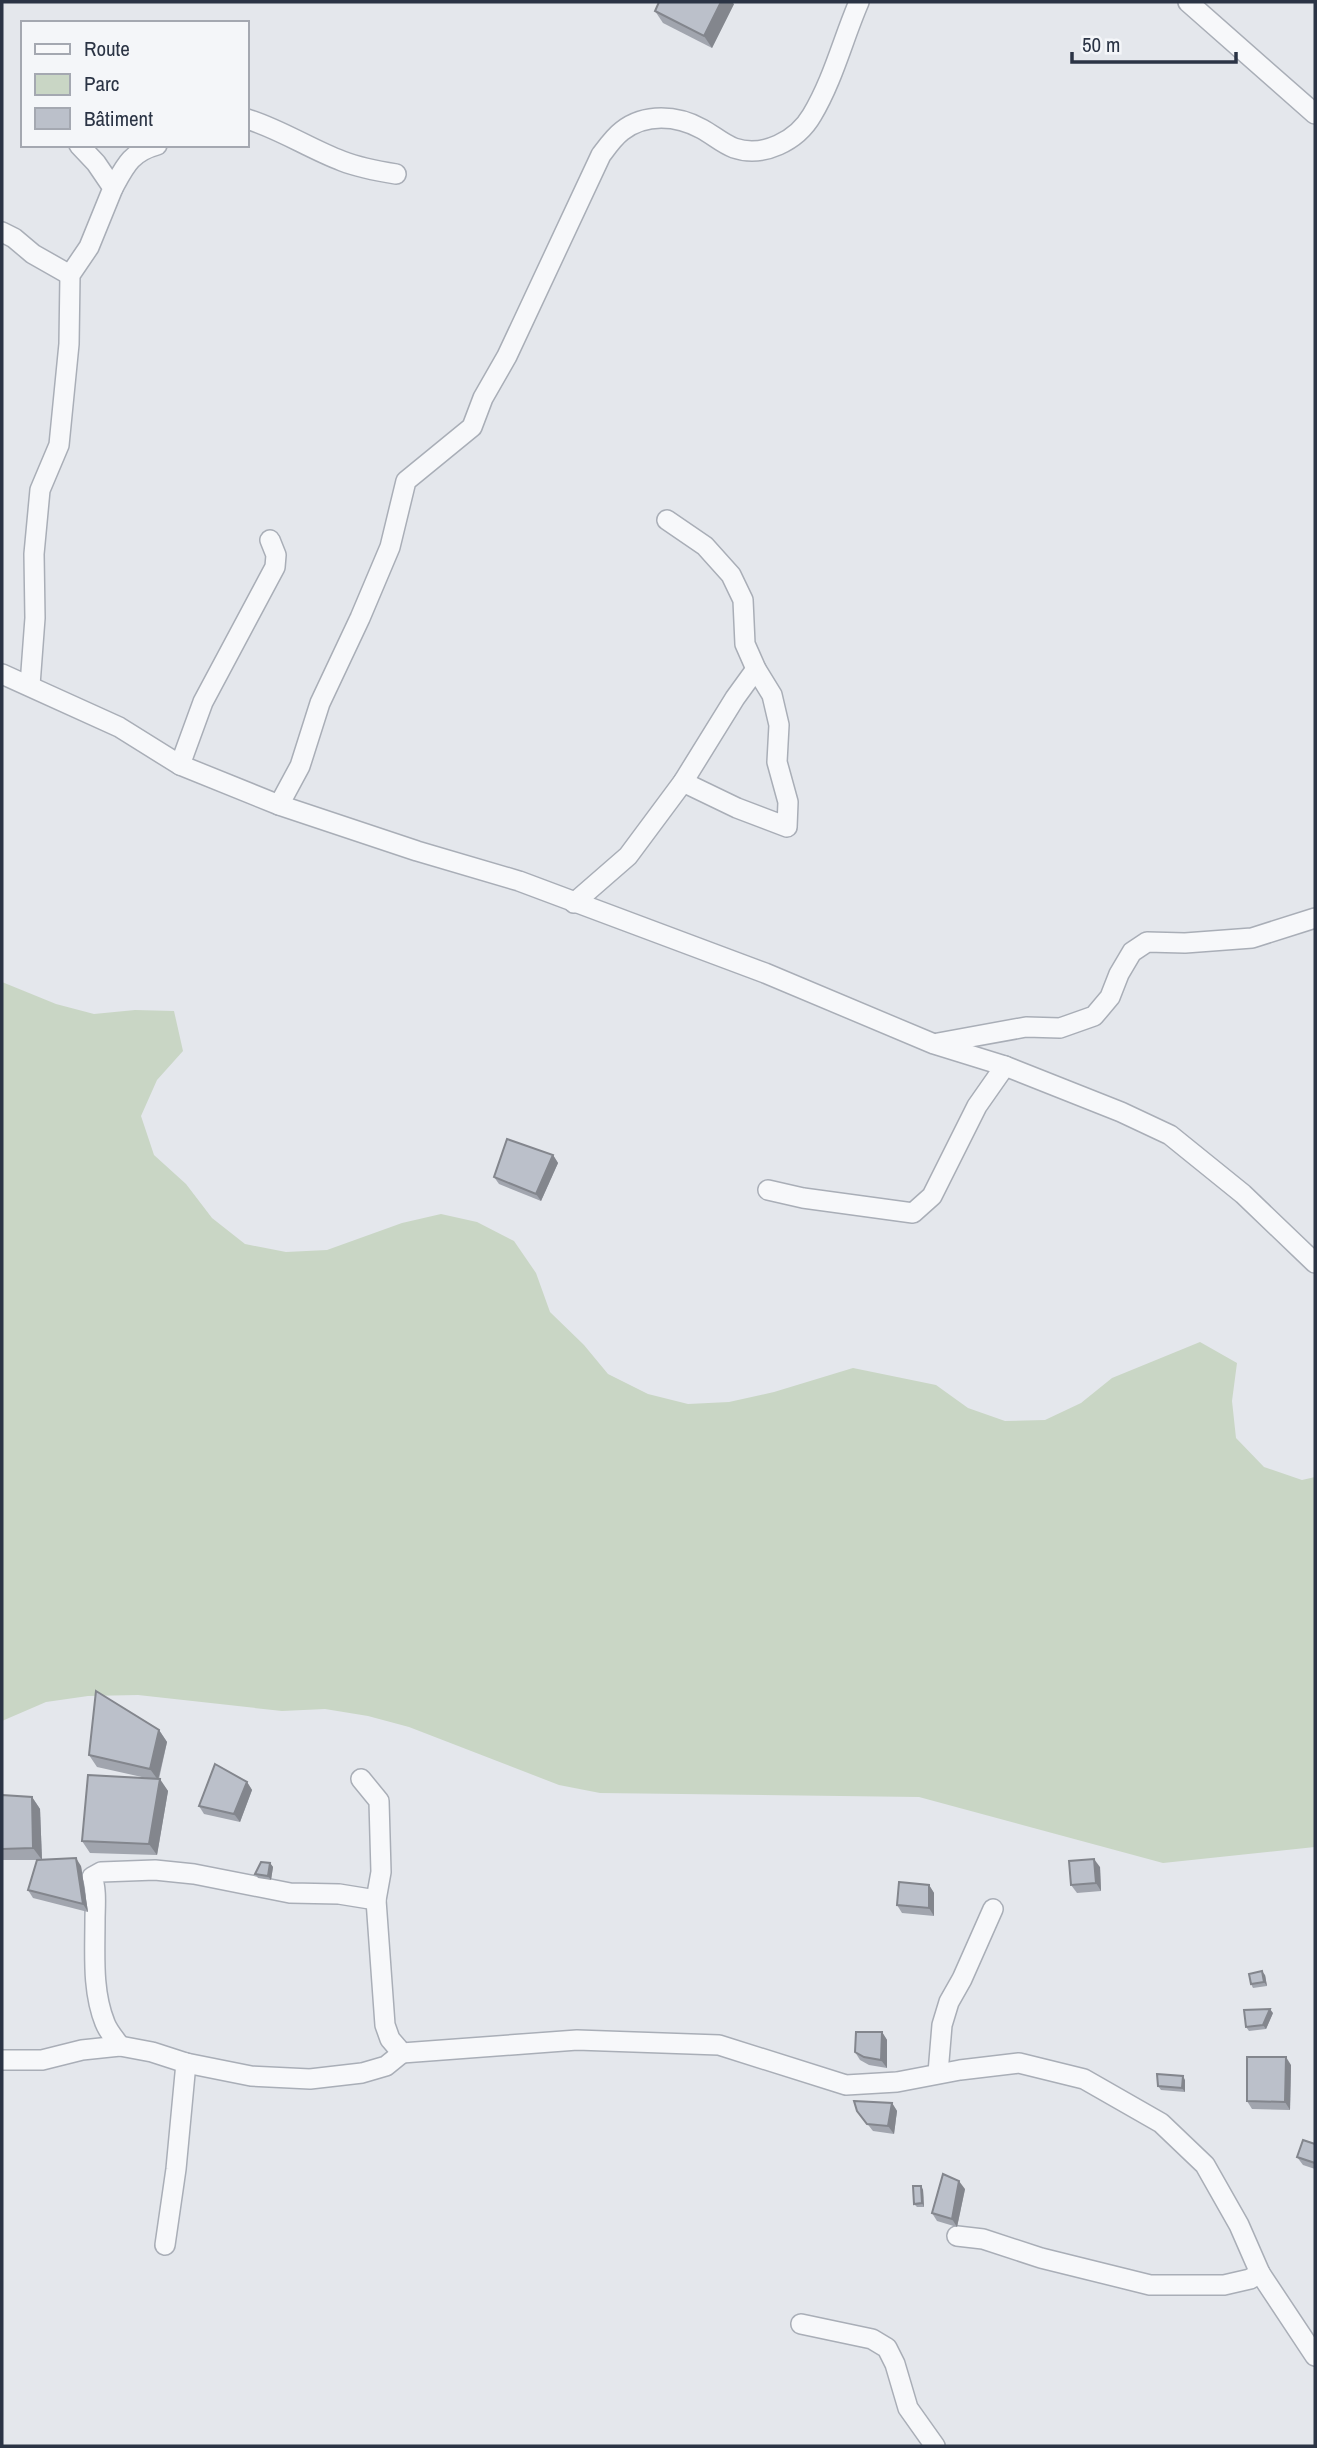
<svg xmlns="http://www.w3.org/2000/svg" width="1317" height="2448" font-family="'Archivo Narrow',sans-serif">
	<style>
		.green { fill: #c9d6c5 }
		.lines { fill: none; stroke-linecap: round; stroke-linejoin: round }
		.minor-casing { stroke: #a9aeb7; stroke-width: 22 }
		.minor { stroke: #f7f8fa; stroke-width: 19 }
		.wall { fill: #a1a5ae }
		.shaded-wall { fill: #83868d }
		.building { fill: #bbc0ca; stroke: #83868d; stroke-width: 2 }
	</style>
	<rect width="100%" height="100%" fill="#e4e7ec"/>
	<polygon class="green" points="2,982 56,1004 94,1014 135,1010 174,1011 183,1051 157,1080 141,1116 154,1155 186,1184 212,1218 245,1244 286,1252 327,1250 402,1223 441,1214 477,1222 514,1241 536,1273 550,1312 584,1345 608,1374 648,1394 688,1404 729,1402 774,1392 853,1368 936,1385 968,1408 1005,1421 1045,1420 1081,1403 1112,1378 1200,1342 1237,1363 1232,1401 1236,1438 1264,1467 1302,1480 1315,1477 1315,1847 1163,1863 919,1797 600,1793 559,1785 409,1727 368,1716 325,1709 282,1711 138,1695 88,1696 46,1702 2,1721"/>
	<g class="lines">
		<defs>
			<g id="minor">
				<polyline points="1188,2 1315,114"/>
				<path d="M247,119c33,10 63,30 95,42 18,7 35,10 54,13"/>
				<path d="M113,188c12,-22 18,-36 44,-43"/>
				<polyline points="2,232 14,238 33,254 70,275"/>
				<polyline points="667,520 705,546 731,575 743,600 745,644 756,669 772,695 779,725 777,762 788,802 787,827 737,808 683,782"/>
				<polyline points="2,674 119,727 180,765 279,805 417,851 519,881 765,973 934,1044 1005,1066 1121,1112 1170,1135 1243,1194 1315,1263"/>
				<polyline points="30,685 35,618 34,554 40,490 59,445 69,344 70,275 89,247 113,188 96,163 79,145"/>
				<polyline points="180,765 203,702 275,567 276,555 270,540"/>
				<path d="M279,805l21,-39 20,-63 40,-85 30,-71 16,-66 66,-54 11,-29 24,-42 94,-201c6,-8 13,-18 21,-24 23,-18 55,-16 80,-2 11,6 21,15 32,19 29,10 63,-7 78,-33 21,-35 31,-76 47,-113"/>
				<polyline points="574,903 628,856 683,782 735,698 756,669"/>
				<polyline points="938,1043 1026,1027 1060,1028 1094,1016 1110,997 1119,974 1132,952 1147,942 1185,943 1252,938 1315,918"/>
				<polyline points="768,1190 803,1198 913,1213 932,1196 977,1106 1005,1066"/>
				<polyline points="361,1779 379,1801 381,1872 376,1900 385,2025 390,2039 402,2053 577,2040 719,2045 846,2085 897,2082 960,2070 1019,2063 1084,2079 1161,2123 1205,2165 1239,2225 1260,2273 1315,2356"/>
				<path d="M120,2046c-5,-7 -12,-15 -15,-23 -13,-32 -10,-69 -10,-103 0,-13 2,-31 -3,-43l9,-5 54,-2 39,4 96,19 49,1 37,6"/>
				<polyline points="2,2060 42,2060 82,2050 120,2046 152,2052 186,2063 251,2076 310,2079 362,2073 386,2066 402,2053"/>
				<polyline points="938,2073 942,2025 949,2002 962,1979 993,1909"/>
				<polyline points="957,2236 983,2239 1041,2258 1150,2285 1224,2285 1250,2279 1260,2273"/>
				<polyline points="165,2245 176,2169 186,2063"/>
				<polyline points="801,2324 872,2339 887,2348 895,2364 908,2408 935,2446"/>
			</g>
		</defs>
		<use href="#minor" class="minor-casing"/>
		<use href="#minor" class="minor"/>
	</g>
	<g class="wall">
		<polygon points="734,4 712,48 663,23 655,11"/>
		<polygon points="553,1155 558,1163 541,1201 499,1184 494,1177"/>
		<polygon points="159,1730 167,1742 159,1779 168,1791 157,1855 90,1853 82,1841 151,1779 97,1767 89,1755"/>
		<polygon points="247,1782 252,1790 240,1822 204,1814 199,1806"/>
		<polygon points="2,1795 32,1797 40,1809 42,1860 2,1860"/>
		<polygon points="270,1863 273,1867 271,1880 258,1878 255,1874"/>
		<polygon points="81,1866 88,1912 33,1898 28,1890"/>
		<polygon points="1100,1867 1101,1891 1077,1893 1071,1885"/>
		<polygon points="929,1885 934,1893 934,1916 902,1913 897,1905"/>
		<polygon points="1265,1975 1267,1986 1253,1988 1251,1984"/>
		<polygon points="1273,2013 1266,2029 1249,2031 1246,2027"/>
		<polygon points="882,2032 887,2040 887,2068 869,2065 860,2060 855,2052"/>
		<polygon points="1291,2065 1290,2110 1252,2109 1247,2101"/>
		<polygon points="1185,2080 1185,2092 1161,2090 1158,2086"/>
		<polygon points="892,2103 897,2111 894,2134 873,2131 857,2111"/>
		<polygon points="1315,2144 1315,2169 1303,2165 1297,2157"/>
		<polygon points="921,2186 923,2190 924,2207 917,2207 914,2204"/>
		<polygon points="965,2189 957,2227 937,2221 932,2213"/>
	</g>
	<g class="shaded-wall">
		<polygon points="721,2 732,2 734,4 712,48 704,36"/>
		<polygon points="553,1155 558,1163 541,1201 536,1194"/>
		<polygon points="159,1730 167,1742 158,1780 150,1769"/>
		<polygon points="160,1779 168,1791 157,1855 149,1844"/>
		<polygon points="247,1782 252,1790 240,1822 234,1814"/>
		<polygon points="32,1797 40,1809 42,1860 33,1848"/>
		<polygon points="76,1858 81,1866 88,1912 83,1904"/>
		<polygon points="1094,1859 1100,1867 1101,1891 1096,1883"/>
		<polygon points="270,1863 273,1867 271,1880 268,1876"/>
		<polygon points="929,1885 934,1893 934,1916 929,1908"/>
		<polygon points="1262,1971 1265,1975 1267,1986 1264,1982"/>
		<polygon points="1270,2009 1273,2013 1266,2029 1263,2025"/>
		<polygon points="882,2032 887,2040 887,2068 881,2060"/>
		<polygon points="1286,2057 1291,2065 1290,2110 1285,2102"/>
		<polygon points="1183,2076 1185,2080 1185,2092 1182,2088"/>
		<polygon points="892,2103 897,2111 894,2134 888,2126"/>
		<polygon points="959,2181 965,2189 957,2227 952,2219"/>
		<polygon points="921,2186 923,2190 924,2207 922,2203"/>
	</g>
	<g class="building">
		<polygon points="659,2 721,2 704,36 655,11"/>
		<polygon points="507,1139 553,1155 536,1194 494,1177"/>
		<polygon points="96,1691 159,1730 150,1769 89,1755"/>
		<polygon points="215,1764 247,1782 234,1814 199,1806"/>
		<polygon points="88,1775 160,1779 149,1844 82,1841"/>
		<polygon points="2,1795 32,1797 33,1848 2,1849"/>
		<polygon points="76,1858 83,1904 28,1890 37,1860"/>
		<polygon points="1094,1859 1096,1883 1071,1885 1069,1861"/>
		<polygon points="261,1862 270,1863 268,1876 255,1874"/>
		<polygon points="899,1882 929,1885 929,1908 897,1905"/>
		<polygon points="1262,1971 1264,1982 1251,1984 1249,1974"/>
		<polygon points="1270,2009 1263,2025 1246,2027 1244,2010"/>
		<polygon points="856,2032 882,2032 881,2060 864,2057 855,2052"/>
		<polygon points="1247,2057 1286,2057 1285,2102 1247,2101"/>
		<polygon points="1157,2074 1183,2076 1182,2088 1158,2086"/>
		<polygon points="854,2101 892,2103 888,2126 867,2124 857,2111"/>
		<polygon points="1303,2140 1315,2144 1315,2163 1297,2157"/>
		<polygon points="943,2174 959,2181 952,2219 932,2213"/>
		<polygon points="913,2186 921,2186 922,2203 914,2204"/>
	</g>
	<rect width="1317" height="2448" fill="none" stroke="#2b3445" stroke-width="7"/>
	<rect x="21" y="21" width="228" height="126" fill="#f4f6f9" stroke="#a4a8b1" stroke-width="2"/>
	<rect x="35" y="44" width="35" height="10" fill="#f7f8fa" stroke="#a4a8b1" stroke-width="2"/>
	<text x="84" y="56" font-size="21" fill="#2b3445">Route</text>
	<rect x="35" y="74" width="35" height="21" fill="#c9d6c5" stroke="#a4a8b1" stroke-width="2"/>
	<text x="84" y="91" font-size="21" fill="#2b3445">Parc</text>
	<rect x="35" y="108" width="35" height="21" fill="#bbc0ca" stroke="#a4a8b1" stroke-width="2"/>
	<text x="84" y="126" font-size="21" fill="#2b3445">Bâtiment</text>
	<path d="M1072 52v10h164v-10" fill="none" stroke="#2b3445" stroke-width="3.5"/>
	<text x="1082" y="52" font-size="21" fill="#2b3445" stroke="#f4f6f9" stroke-width="5" paint-order="stroke">50 m</text>
</svg>
